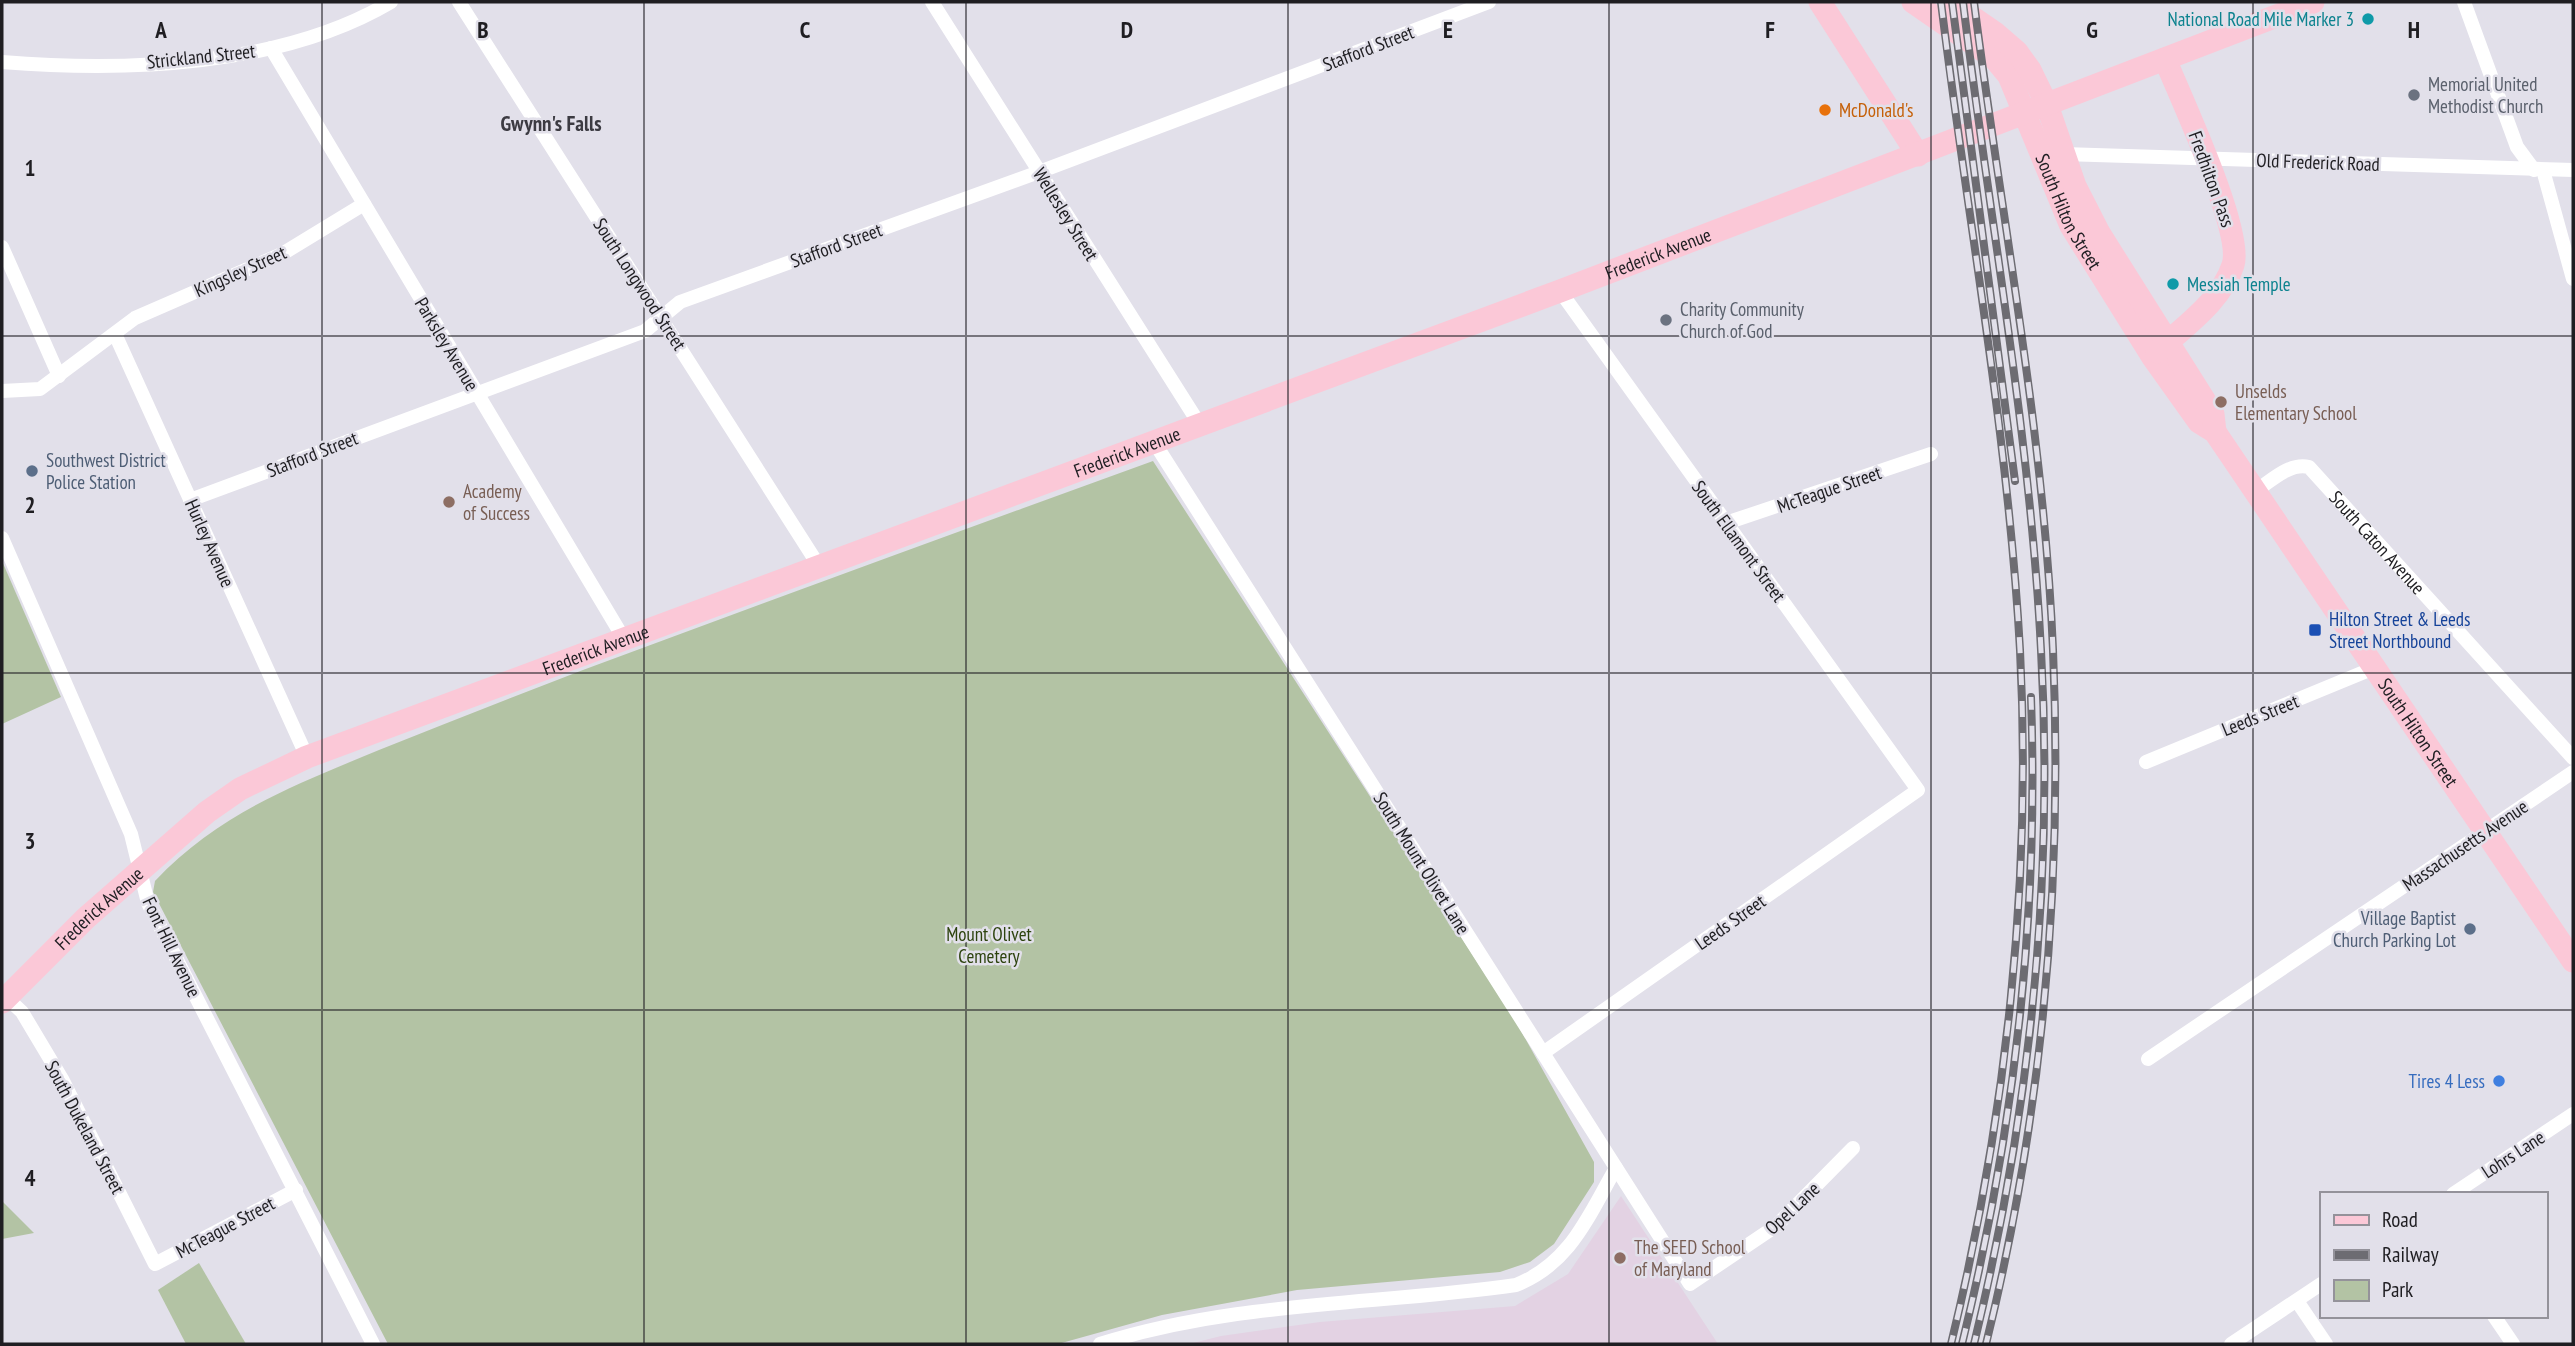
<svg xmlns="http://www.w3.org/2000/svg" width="2575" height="1346" font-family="'PT Sans Narrow',sans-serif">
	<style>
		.education { fill: #e3d2e3 }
		.green { fill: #b3c3a4 }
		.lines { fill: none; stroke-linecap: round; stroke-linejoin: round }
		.minor { stroke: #fff; stroke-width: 14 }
		.primary { stroke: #fbc8d7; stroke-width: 23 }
		.rail-casing { stroke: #6d6c72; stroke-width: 8 }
		.rail { stroke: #e2e0ea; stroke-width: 5; stroke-dasharray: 16; stroke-linecap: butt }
		.grid { fill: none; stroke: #1f1e22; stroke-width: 2; stroke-opacity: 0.55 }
		.culture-dot { fill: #0f9aa8; stroke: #e2e0ea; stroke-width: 2.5 }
		.worship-dot { fill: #6b7280; stroke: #e2e0ea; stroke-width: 2.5 }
		.food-dot { fill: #e8710a; stroke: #e2e0ea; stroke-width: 2.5 }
		.education-dot { fill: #8d6e63; stroke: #e2e0ea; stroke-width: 2.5 }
		.service-dot { fill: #5c6f8a; stroke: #e2e0ea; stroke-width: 2.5 }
		.transit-dot { fill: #1a4fb4; stroke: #e2e0ea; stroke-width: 2.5 }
		.shop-dot { fill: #3f7fe0; stroke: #e2e0ea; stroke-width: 2.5 }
		.labels { text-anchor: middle; stroke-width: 5; stroke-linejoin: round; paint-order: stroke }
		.culture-label { font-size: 19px; fill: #0d838f; stroke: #e2e0ea; text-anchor: end }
		.street-label { font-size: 19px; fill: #1f1e22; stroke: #e2e0ea }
		.worship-label { font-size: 19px; fill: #5b616d; stroke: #e2e0ea; text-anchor: start }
		.food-label { font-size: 19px; fill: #c56008; stroke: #e2e0ea; text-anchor: start }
		.education-label { font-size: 19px; fill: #785e54; stroke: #e2e0ea; text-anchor: start }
		.service-label { font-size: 19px; fill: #4e5e75; stroke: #e2e0ea; text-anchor: start }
		.transit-label { font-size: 19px; fill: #164399; stroke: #e2e0ea; text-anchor: start }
		.park-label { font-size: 19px; fill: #2d430e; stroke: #e2e0ea }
		.shop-label { font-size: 19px; fill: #366cbe; stroke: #e2e0ea; text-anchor: end }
		.neighbourhood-label { font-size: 21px; font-weight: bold; fill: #3c3b42; stroke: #e2e0ea }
		.grid-label { font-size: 23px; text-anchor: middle; font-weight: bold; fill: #1f1e22; stroke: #e2e0ea; stroke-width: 5; stroke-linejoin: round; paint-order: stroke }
	</style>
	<rect width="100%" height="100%" fill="#e2e0ea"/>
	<polygon class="education" points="1621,1196 1718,1344 1189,1344 1221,1336 1320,1322 1515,1306 1568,1274"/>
	<g class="green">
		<path d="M1153,461l363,561 78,140v20l-40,62 -24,18 -30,10 -203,18 -135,25 -104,29h-670l-235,-452 2,-11c64,-68 140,-96 224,-131 68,-27 136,-54 204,-80 190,-71 380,-140 570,-209z"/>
		<polygon points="2,561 61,697 2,724"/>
		<polygon points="2,1201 34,1233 2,1239"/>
		<polygon points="199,1263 246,1344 186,1344 158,1290"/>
	</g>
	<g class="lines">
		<g class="minor">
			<polyline points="459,2 819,566"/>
			<polyline points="932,2 1200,425"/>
			<polyline points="2464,2 2517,147 2534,170"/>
			<polyline points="271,48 624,639"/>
			<path d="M2,62c124,10 279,5 389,-60"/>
			<polyline points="2063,154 2573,170"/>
			<polyline points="2543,170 2573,279"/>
			<polyline points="2,247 59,376"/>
			<polyline points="115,334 307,757"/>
			<polyline points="2,391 40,389 135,318 282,254 364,204"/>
			<polyline points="1154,442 1690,1284 1776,1226 1853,1148"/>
			<path id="s1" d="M2254,492c16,-10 35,-30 55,-25l264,291"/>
			<polyline points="190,500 645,331 680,302 1039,172 1489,2"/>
			<polyline points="1726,523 1931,454"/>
			<polyline points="2,538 131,834 148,903 373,1344"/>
			<polyline points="2146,762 2374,668"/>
			<polyline points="6,997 22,1012 62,1079 155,1264 296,1190"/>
			<polyline points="1543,1053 1918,790 1560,291"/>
			<polyline points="2148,1059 2573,772"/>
			<polyline points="2453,1194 2573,1114"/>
			<polyline points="2297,1301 2326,1344"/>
			<polyline points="2494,1316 2513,1344"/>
			<path d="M1100,1344c136,-43 277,-39 416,-59 55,-22 72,-69 100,-117"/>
			<polyline points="2231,1344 2321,1284"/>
		</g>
		<g class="primary">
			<polyline points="1820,2 1918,155"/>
			<path id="s2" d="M1913,2l81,56 15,18 62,150 81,130 47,66 16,10 358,529"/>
			<polyline points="1950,2 1995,33 2017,52 2030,70 2047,105 2075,186 2099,233 2213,414 2215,432"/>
			<path d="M2157,352c27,-26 64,-50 76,-87 11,-33 -53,-169 -68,-206"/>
			<path id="s3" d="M2,1002l84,-84 121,-106 33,-23 67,-32 1253,-466 753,-289"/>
		</g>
		<defs>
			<g id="rail">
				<path d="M1941,2c26,215 67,430 79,648 12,232 -14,469 -69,694"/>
				<polyline points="1952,2 2015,481"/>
				<path d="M1963,2c26,215 67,430 78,648 13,232 -12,468 -67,694"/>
				<path d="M1974,2c27,215 70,430 79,648 10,233 -11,468 -67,694"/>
				<path d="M1962,1344c52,-211 77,-430 69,-647"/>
			</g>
		</defs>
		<use href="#rail" class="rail-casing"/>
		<use href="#rail" class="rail"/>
	</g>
	<path class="grid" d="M322,2v1342M644,2v1342M966,2v1342M1288,2v1342M1609,2v1342M1931,2v1342M2253,2v1342M2,336h2571M2,673h2571M2,1010h2571"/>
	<g class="culture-dot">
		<circle cx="2368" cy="19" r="7"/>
		<circle cx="2173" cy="284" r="7"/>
	</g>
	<g class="worship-dot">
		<circle cx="2414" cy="95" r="7"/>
		<circle cx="1666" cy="320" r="7"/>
	</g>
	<circle class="food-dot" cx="1825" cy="110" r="7"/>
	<g class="education-dot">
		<circle cx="2221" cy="402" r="7"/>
		<circle cx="449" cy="502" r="7"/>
		<circle cx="1620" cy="1258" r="7"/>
	</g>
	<g class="service-dot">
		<circle cx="32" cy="471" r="7"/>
		<circle cx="2470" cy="929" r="7"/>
	</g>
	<rect class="transit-dot" x="2308" y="623" width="14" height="14" rx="3.5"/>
	<circle class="shop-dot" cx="2499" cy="1081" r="7"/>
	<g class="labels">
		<g class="culture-label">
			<text x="2354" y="26">National Road Mile Marker 3</text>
			<text x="2187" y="291" text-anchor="start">Messiah Temple</text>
		</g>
		<g class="street-label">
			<text transform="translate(1368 48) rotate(-21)" y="7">Stafford Street</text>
			<text transform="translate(201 56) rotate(-6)" y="7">Strickland Street</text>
			<text transform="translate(2318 162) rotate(2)" y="7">Old Frederick Road</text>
			<text transform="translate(2212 179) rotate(70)" y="7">Fredhilton Pass</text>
			<text dy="7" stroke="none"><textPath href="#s2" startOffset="270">South Hilton Street</textPath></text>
			<text transform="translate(1066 214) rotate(58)" y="7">Wellesley Street</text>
			<text transform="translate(836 245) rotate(-20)" y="7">Stafford Street</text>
			<text dy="7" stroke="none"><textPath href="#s3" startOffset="1836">Frederick Avenue</textPath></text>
			<text transform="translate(240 271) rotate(-24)" y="7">Kingsley Street</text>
			<text transform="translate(640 284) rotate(57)" y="7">South Longwood Street</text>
			<text transform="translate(447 344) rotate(59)" y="7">Parksley Avenue</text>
			<text dy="7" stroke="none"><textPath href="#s3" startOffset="1269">Frederick Avenue</textPath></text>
			<text transform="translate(312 454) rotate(-21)" y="7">Stafford Street</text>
			<text transform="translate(1829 489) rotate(-19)" y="7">McTeague Street</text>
			<text transform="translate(1739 541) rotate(54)" y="7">South Ellamont Street</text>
			<text dy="7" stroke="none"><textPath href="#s1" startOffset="164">South Caton Avenue</textPath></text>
			<text transform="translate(210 543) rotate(66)" y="7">Hurley Avenue</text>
			<text dy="7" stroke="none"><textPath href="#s3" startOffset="702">Frederick Avenue</textPath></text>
			<text transform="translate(2260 715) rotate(-22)" y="7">Leeds Street</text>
			<text dy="7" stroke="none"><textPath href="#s2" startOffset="900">South Hilton Street</textPath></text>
			<text transform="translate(2465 845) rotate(-34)" y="7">Massachusetts Avenue</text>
			<text transform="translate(1422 863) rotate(58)" y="7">South Mount Olivet Lane</text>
			<text dy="7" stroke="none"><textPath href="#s3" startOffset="135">Frederick Avenue</textPath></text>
			<text transform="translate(1730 922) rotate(-35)" y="7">Leeds Street</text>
			<text transform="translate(172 947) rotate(64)" y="7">Font Hill Avenue</text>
			<text transform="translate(85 1127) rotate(62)" y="7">South Dukeland Street</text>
			<text transform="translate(2513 1154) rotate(-33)" y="7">Lohrs Lane</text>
			<text transform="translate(1792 1208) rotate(-43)" y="7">Opel Lane</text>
			<text transform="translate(225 1227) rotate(-28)" y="7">McTeague Street</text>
		</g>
		<g class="worship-label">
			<text x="2428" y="91">Memorial United<tspan x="2428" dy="22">Methodist Church</tspan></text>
			<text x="1680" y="316">Charity Community<tspan x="1680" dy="22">Church of God</tspan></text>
		</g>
		<g class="food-label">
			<text x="1839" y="117">McDonald's</text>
		</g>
		<g class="education-label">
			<text x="2235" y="398">Unselds<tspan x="2235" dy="22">Elementary School</tspan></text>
			<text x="463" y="498">Academy<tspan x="463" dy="22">of Success</tspan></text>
			<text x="1634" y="1254">The SEED School<tspan x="1634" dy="22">of Maryland</tspan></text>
		</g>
		<g class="service-label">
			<text x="46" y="467">Southwest District<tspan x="46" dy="22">Police Station</tspan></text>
			<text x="2456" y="925" text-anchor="end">Village Baptist<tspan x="2456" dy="22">Church Parking Lot</tspan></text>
		</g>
		<g class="transit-label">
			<text x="2329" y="626">Hilton Street &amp; Leeds<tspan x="2329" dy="22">Street Northbound</tspan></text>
		</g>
		<g class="park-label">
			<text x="989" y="941">Mount Olivet<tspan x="989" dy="22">Cemetery</tspan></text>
		</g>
		<g class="shop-label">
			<text x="2485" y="1088">Tires 4 Less</text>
		</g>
		<g class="neighbourhood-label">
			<text x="551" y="131">Gwynn's Falls</text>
		</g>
	</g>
	<g class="grid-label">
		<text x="161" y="38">A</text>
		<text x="483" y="38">B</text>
		<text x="805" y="38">C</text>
		<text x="1127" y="38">D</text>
		<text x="1448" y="38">E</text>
		<text x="1770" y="38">F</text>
		<text x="2092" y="38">G</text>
		<text x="2414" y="38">H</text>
		<text x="30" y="176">1</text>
		<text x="30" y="513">2</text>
		<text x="30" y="849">3</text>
		<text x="30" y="1186">4</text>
	</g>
	<rect width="2575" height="1346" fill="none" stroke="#1f1e22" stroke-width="7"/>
	<rect x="2320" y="1192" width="228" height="126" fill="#e2e0ea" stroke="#94929a" stroke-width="2"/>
	<rect x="2334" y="1215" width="35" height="10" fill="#fbc8d7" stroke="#94929a" stroke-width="2"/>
	<text x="2382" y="1227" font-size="21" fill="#1f1e22">Road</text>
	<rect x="2334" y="1250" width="35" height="10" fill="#6d6c72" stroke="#94929a" stroke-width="2"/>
	<text x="2382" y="1262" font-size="21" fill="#1f1e22">Railway</text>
	<rect x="2334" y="1280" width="35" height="21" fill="#b3c3a4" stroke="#94929a" stroke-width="2"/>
	<text x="2382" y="1297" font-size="21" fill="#1f1e22">Park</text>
</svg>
